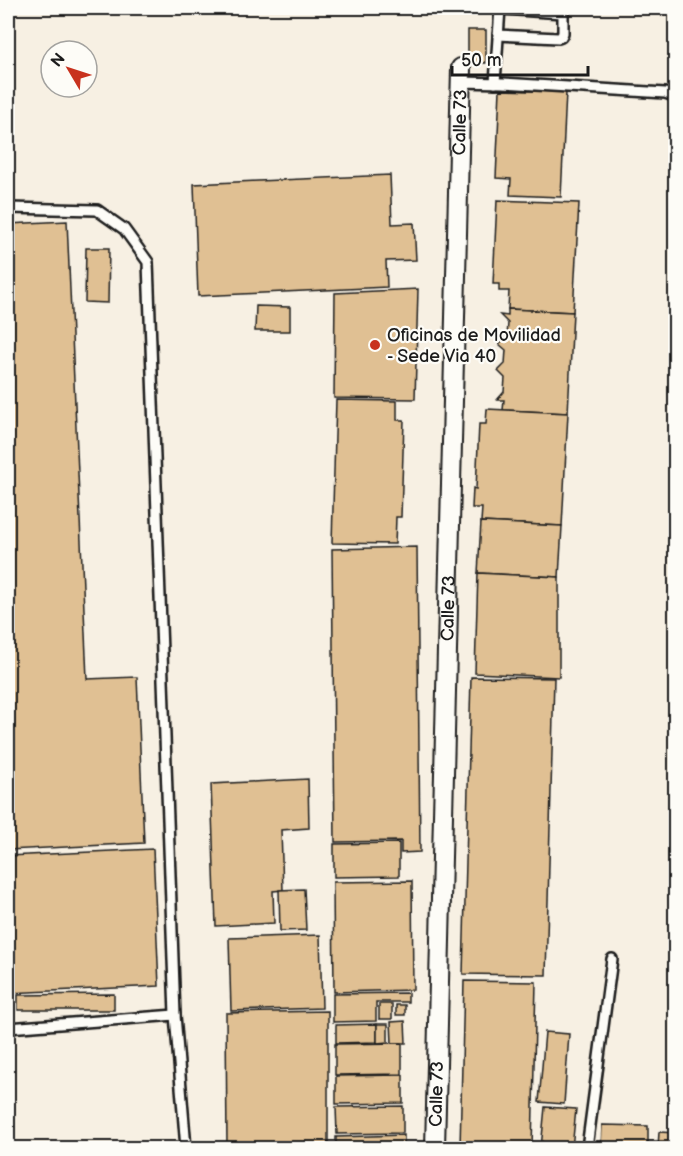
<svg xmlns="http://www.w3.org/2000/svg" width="683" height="1156" font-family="'Balsamiq Sans',sans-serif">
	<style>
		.building { fill: #e0c093; stroke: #1c1c1c; stroke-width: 1.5 }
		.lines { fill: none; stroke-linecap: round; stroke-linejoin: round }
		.service-casing { stroke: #1c1c1c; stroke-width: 14 }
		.minor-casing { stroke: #1c1c1c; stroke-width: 22 }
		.service { stroke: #fdfcf7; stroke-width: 9 }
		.minor { stroke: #fdfcf7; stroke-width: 18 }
		.poi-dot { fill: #c8321e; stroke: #fdfcf7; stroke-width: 2 }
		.labels { text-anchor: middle; stroke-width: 4.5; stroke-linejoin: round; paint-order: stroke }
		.street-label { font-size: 18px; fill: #1c1c1c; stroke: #fdfcf7 }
		.poi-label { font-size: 18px; fill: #1c1c1c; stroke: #fdfcf7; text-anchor: start }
	</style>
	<rect width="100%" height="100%" fill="#f7f0e3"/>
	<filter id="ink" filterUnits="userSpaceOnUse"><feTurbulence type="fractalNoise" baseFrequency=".0167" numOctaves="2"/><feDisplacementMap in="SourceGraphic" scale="12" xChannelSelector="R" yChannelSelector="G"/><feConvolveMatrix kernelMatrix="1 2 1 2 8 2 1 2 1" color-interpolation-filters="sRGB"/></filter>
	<g filter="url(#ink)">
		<g class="building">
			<rect x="468" y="30" width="18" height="33"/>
			<polygon points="500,90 566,92 561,197 510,195 511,179 496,178"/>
			<polygon points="390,175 392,224 414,223 416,260 386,261 387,287 198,296 194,184"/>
			<polygon points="497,200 579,203 573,312 508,309 509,291 499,291 499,284 493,284"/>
			<polygon points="67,221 87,679 137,677 144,843 8,850 8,224"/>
			<polygon points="86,248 109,248 108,303 85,302"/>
			<polygon points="418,289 415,399 334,398 335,293"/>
			<polygon points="256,306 290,307 290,331 255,331"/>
			<polygon points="508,309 573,312 568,413 503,410 504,400 497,400 504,392 505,378 498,371 505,364 506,350 499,344 507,337 508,323 500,315 508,316"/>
			<polygon points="336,400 397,401 397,420 404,420 401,517 396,517 395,544 332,543"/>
			<polygon points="487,409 568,413 562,526 481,522 482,508 472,508 473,488 476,489 479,424 486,424"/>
			<polygon points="481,522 562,526 559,577 478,573"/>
			<polygon points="417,547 420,852 401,853 401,841 335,842 332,549"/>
			<polygon points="478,573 559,577 559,677 475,673"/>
			<polygon points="471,677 554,678 546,975 463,974"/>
			<polygon points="308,779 309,828 281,830 283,890 273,891 274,923 216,926 211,784"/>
			<polygon points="399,843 399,876 334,877 334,844"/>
			<polygon points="153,849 159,986 8,993 8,856"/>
			<polygon points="412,881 413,990 334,992 333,882"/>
			<polygon points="304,889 306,930 280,931 279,890"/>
			<polygon points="320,935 322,1008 231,1011 229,938"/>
			<polygon points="464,981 536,982 532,1148 460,1148"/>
			<polygon points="408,993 408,1002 376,1002 376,1021 333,1022 333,994"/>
			<polygon points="114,994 114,1010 18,1010 18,995"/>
			<rect x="379" y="1004" width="13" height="15"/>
			<rect x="396" y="1005" width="9" height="10"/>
			<polygon points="328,1011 328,1148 227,1148 226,1013"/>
			<polygon points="405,1021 406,1043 392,1043 391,1022"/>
			<polygon points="377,1024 377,1042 336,1043 336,1025"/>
			<polygon points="377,1024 388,1024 388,1042 377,1043"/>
			<polygon points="545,1032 569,1034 564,1104 539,1102"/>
			<polygon points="402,1043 402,1074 335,1075 335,1044"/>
			<polygon points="403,1075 403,1103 336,1104 336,1076"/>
			<polygon points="403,1106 403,1133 337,1134 336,1107"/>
			<polygon points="545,1107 576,1109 572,1148 541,1148"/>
			<polygon points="602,1125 648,1126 648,1148 601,1148"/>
			<polygon points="659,1132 676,1133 676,1148 658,1148"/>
			<polygon points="404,1135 404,1148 336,1148 336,1137"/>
		</g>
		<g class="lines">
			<defs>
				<g id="service">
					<polyline points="500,9 563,13"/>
					<polyline points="498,35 558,38 561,37 563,33 563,8"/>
					<polyline points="460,82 503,83 665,93 676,97"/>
					<polyline points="495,83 500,8"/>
					<polyline points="8,208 97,210 124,229 148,262 175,1015 186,1148"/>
					<polyline points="8,1028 175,1015"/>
					<polyline points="587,1148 612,959"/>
				</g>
				<g id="minor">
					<path id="s1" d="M435,1148l26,-1080"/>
				</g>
			</defs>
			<use href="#service" class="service-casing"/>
			<use href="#minor" class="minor-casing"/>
			<use href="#service" class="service"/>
			<use href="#minor" class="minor"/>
		</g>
	</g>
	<circle class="poi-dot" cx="375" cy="345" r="6"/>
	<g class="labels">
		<g class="street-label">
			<text dy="6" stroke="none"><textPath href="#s1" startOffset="1026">Calle 73</textPath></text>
			<text dy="6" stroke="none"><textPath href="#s1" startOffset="540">Calle 73</textPath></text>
			<text dy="6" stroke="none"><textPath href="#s1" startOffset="54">Calle 73</textPath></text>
		</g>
		<g class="poi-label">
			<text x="387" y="341">Oficinas de Movilidad<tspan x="387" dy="21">- Sede Via 40</tspan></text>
		</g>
	</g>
	<rect width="683" height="1156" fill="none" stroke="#fdfcf7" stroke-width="30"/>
	<rect x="15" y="15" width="653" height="1126" fill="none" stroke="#1c1c1c" stroke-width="2" filter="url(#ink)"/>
	<g transform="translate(69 69) rotate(309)"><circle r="28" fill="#fdfcf7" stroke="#a3a29f" stroke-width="1.5"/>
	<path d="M0-4.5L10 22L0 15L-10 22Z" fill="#c8321e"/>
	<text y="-9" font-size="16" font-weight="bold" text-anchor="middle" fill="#1c1c1c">N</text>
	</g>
	<path d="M452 66v9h136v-9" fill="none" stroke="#1c1c1c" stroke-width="3"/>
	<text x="461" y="66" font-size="18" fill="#1c1c1c" stroke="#fdfcf7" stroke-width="4.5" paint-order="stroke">50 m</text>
</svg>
